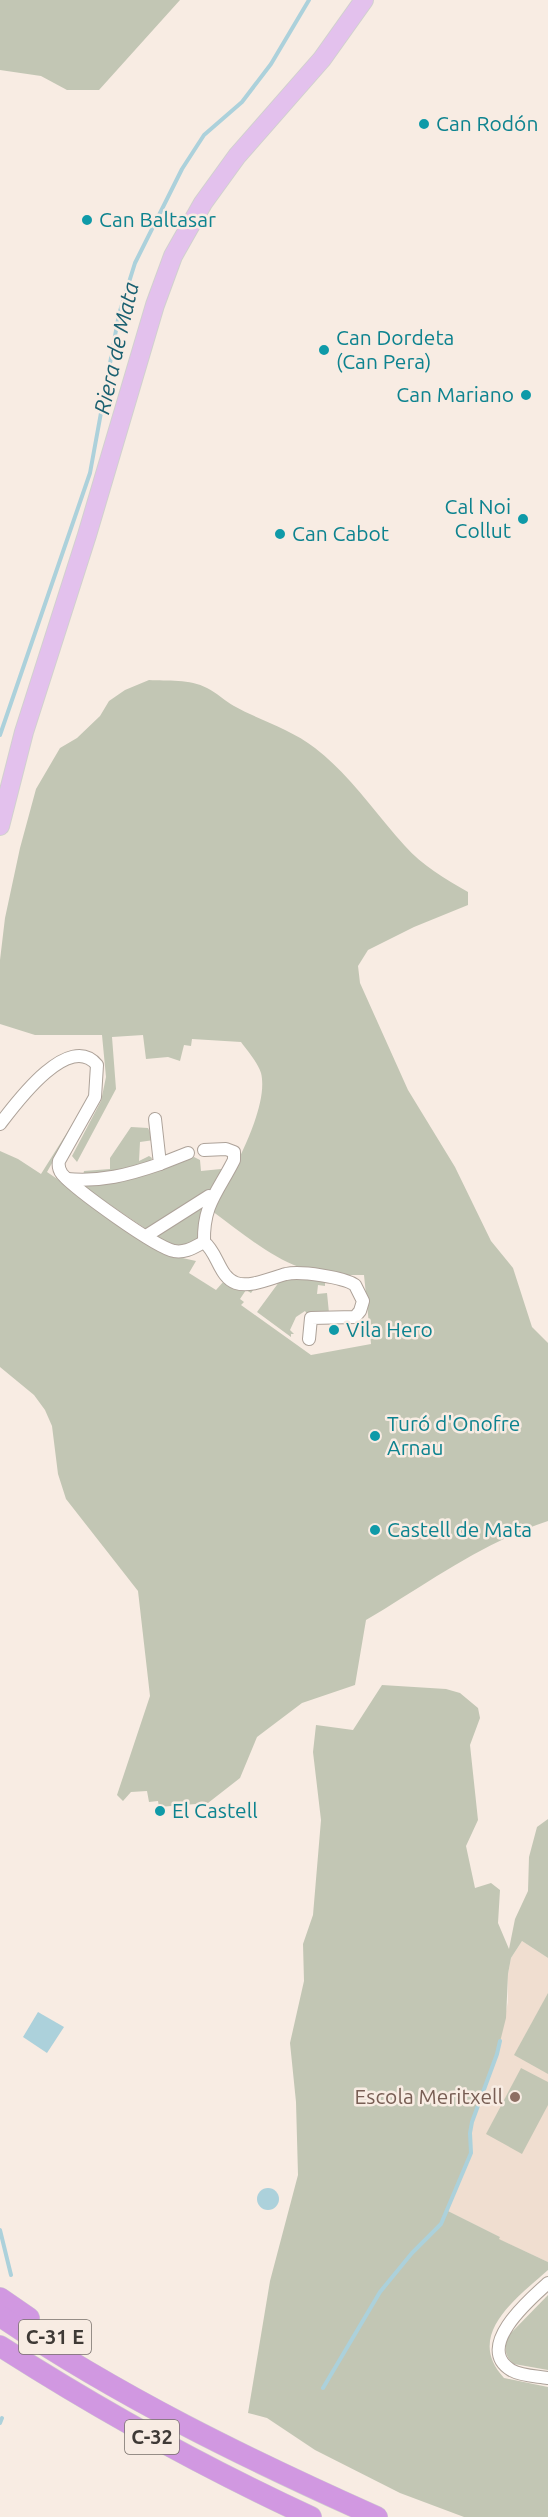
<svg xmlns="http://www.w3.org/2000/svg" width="548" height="2517" font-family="Ubuntu,sans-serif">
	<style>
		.built { fill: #f0ded0 }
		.green { fill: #c2c6b4 }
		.water { fill: #acd1db }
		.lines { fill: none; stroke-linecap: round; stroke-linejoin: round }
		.stream { stroke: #acd1db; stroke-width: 4 }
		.street-casing { stroke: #ada299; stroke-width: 14 }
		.primary-casing { stroke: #d1d0cf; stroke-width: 20 }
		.highway-casing { stroke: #d1d0cf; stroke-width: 22 }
		.street { stroke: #fff; stroke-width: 12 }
		.primary { stroke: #e3c1ed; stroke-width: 18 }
		.highway { stroke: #d198e1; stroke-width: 21 }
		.culture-dot { fill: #0f9aa8; stroke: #f8ece3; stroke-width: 2 }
		.education-dot { fill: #8d6e63; stroke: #f8ece3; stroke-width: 2 }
		.labels { text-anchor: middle; stroke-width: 5; stroke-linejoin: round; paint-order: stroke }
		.shield { fill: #f8ece3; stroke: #766f6a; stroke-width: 1.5 }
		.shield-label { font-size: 20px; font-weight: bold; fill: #3f3a36 }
		.culture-label { font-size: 21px; fill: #0d838f; stroke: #f8ece3; text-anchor: start }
		.education-label { font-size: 21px; fill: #785e54; stroke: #f8ece3; text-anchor: end }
		.water-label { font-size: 22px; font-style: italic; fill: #1a6070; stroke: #f8ece3 }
	</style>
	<rect width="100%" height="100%" fill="#f8ece3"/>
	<polygon class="built" points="522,1941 548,1958 548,2262 498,2239 500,2237 448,2211 471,2146 472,2122 497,2054 508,2002 508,1974 511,1958"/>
	<g class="green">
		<polygon points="0,0 180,0 99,90 67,90 41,76 0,70"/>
		<path d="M149,680c18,1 41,-1 58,8 10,5 18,13 27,18 27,15 57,23 81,42 36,28 60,65 90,98 17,19 40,33 63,46v13l-54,22 -46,23 -10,16 2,17 48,107 47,77 36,74 22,27 19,59 16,16v178c-65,21 -123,64 -182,99l-11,65 -53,18 -45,34 -17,41 -32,25 -49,4 -1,-6 -9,1 -2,-11 -16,1 -8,9 -6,-6 33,-99 -12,-105 -72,-92 -8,-25 -6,-48 -7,-16 -11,-15 -34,-28v-216l18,8 23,15 49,-78 -43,76 122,83 27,6 -7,12 27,17 8,-9 32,5 -5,7 -5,-3 -6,9 4,3 -3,3 70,50 60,-11 -7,-69c-22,0 -45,0 -65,-8 -30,-11 -61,-37 -87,-56 16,-32 58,-102 49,-138 -3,-10 -14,-23 -20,-31l-49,-3 -1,7 -7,-1 -4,16 -12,-4 -22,2 -3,-24 -31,2 4,52 -39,73 -5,-6 29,-55 5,-24 -4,-42h-67l-35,-11v-64l5,-42 15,-70 16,-59 24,-41 17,-10 23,-22 9,-15 16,-11z"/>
		<polygon points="131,1127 148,1128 154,1140 140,1142 139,1161 149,1156 152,1158 151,1161 128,1172 83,1176 84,1171 110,1169 110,1158"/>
		<polygon points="194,1157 200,1160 201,1171 221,1169 222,1176 217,1186 146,1229 87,1189 83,1184 123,1181"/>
		<path d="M203,1206l-1,31c-14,10 -38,14 -47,-4z"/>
		<polygon points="282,1278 325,1281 325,1286 318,1285 317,1294 327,1293 329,1313 307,1314 305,1311 296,1317 290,1330 294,1334 291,1334 291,1337 257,1312"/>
		<path d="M382,1685l64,4 14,4 18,15 2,10 -10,27 8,75 -12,26 9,42 16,-5 9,7 -2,33 11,26 6,-30 13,-28 1,-34 8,-30 11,-8v139l-26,-17 -11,17 -3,16 -2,44 -9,36 -25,68 -2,11 1,20 -23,58 52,26 -1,2 49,23v8c-31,28 -84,65 -44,108l44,9v130h-84l-64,-24 -85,-43 -48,-32 -19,-5 22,-132 28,-106 -2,-73 -6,-59 14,-62 -1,-37 10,-29 8,-95 -8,-68 3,-27 37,5z"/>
		<polygon points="548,1993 548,2074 514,2055"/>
		<polygon points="521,2068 548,2082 548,2105 522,2154 486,2134"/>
		<path d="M548,2295v75l-34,-6c-10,-7 -10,-18 -6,-28z"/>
	</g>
	<g class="water">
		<polygon points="38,2012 64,2027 47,2053 23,2037"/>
		<circle cx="268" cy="2199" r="11"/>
	</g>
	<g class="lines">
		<g class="stream">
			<polyline points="0,735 90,473 119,314 135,263 182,169 204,135 242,102 271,64 309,0"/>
			<polyline points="0,2230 11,2275"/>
			<polyline points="323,2388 380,2292 412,2253 441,2224 471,2153 470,2133 472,2122 497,2054 500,2041"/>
			<polyline points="0,2423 2,2418"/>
		</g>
		<defs>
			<g id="street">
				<path d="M0,1124c16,-21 69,-93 97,-59l-2,32 -36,64c-1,5 0,9 3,13 14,16 93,73 112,77 12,2 20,-4 30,-9"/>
				<path d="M204,1150l22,-1 8,3v8c-16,32 -31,44 -30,82"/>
				<polyline points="160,1164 188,1153"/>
				<path d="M67,1179c34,3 61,-4 93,-15l-5,-45"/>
				<polyline points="146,1236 209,1196 213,1197"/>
				<path d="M204,1242c14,11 15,35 32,41 14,5 35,-5 50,-9 15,-3 57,3 69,11l8,16 -3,10 -5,6 -44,1 -2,21"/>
				<path d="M548,2283c-18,16 -74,64 -37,87 10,6 25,6 37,8"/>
			</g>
			<polyline id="primary" points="0,826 24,732 87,535 155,305 173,256 203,203 237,156 322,59 364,0"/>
			<g id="highway">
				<polyline points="0,2298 29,2318"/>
				<path d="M0,2316c118,80 247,143 377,201"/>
				<path d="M0,2346c100,64 203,121 311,171"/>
			</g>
		</defs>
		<use href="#street" class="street-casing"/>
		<use href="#primary" class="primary-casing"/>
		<use href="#highway" class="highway-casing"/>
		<use href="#street" class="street"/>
		<use href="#primary" class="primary"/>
		<use href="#highway" class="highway"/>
	</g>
	<g class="culture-dot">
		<circle cx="424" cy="124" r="6"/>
		<circle cx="87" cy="220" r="6"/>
		<circle cx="324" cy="350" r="6"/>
		<circle cx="526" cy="395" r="6"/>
		<circle cx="523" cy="519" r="6"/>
		<circle cx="280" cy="534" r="6"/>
		<circle cx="334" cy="1330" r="6"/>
		<circle cx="375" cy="1436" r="6"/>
		<circle cx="375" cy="1530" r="6"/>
		<circle cx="160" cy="1811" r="6"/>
	</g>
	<circle class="education-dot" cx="515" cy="2097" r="6"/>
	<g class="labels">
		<g class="shield">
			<rect x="19" y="2320" width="72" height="34" rx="4.5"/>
			<rect x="125" y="2420" width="54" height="34" rx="4.5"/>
		</g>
		<g class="shield-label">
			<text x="55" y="2344">C-31 E</text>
			<text x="152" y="2444">C-32</text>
		</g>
		<g class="culture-label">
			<text x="436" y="131">Can Rodón</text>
			<text x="99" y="227">Can Baltasar</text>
			<text x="336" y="345">Can Dordeta<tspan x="336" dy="24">(Can Pera)</tspan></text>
			<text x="514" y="402" text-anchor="end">Can Mariano</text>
			<text x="511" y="514" text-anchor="end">Cal Noi<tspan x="511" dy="24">Collut</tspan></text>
			<text x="292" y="541">Can Cabot</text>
			<text x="346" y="1337">Vila Hero</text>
			<text x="387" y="1431">Turó d'Onofre<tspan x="387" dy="24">Arnau</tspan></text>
			<text x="387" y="1537">Castell de Mata</text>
			<text x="172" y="1818">El Castell</text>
		</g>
		<g class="education-label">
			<text x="503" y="2104">Escola Meritxell</text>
		</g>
		<g class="water-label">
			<text transform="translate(116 348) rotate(-77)" y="8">Riera de Mata</text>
		</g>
	</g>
</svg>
